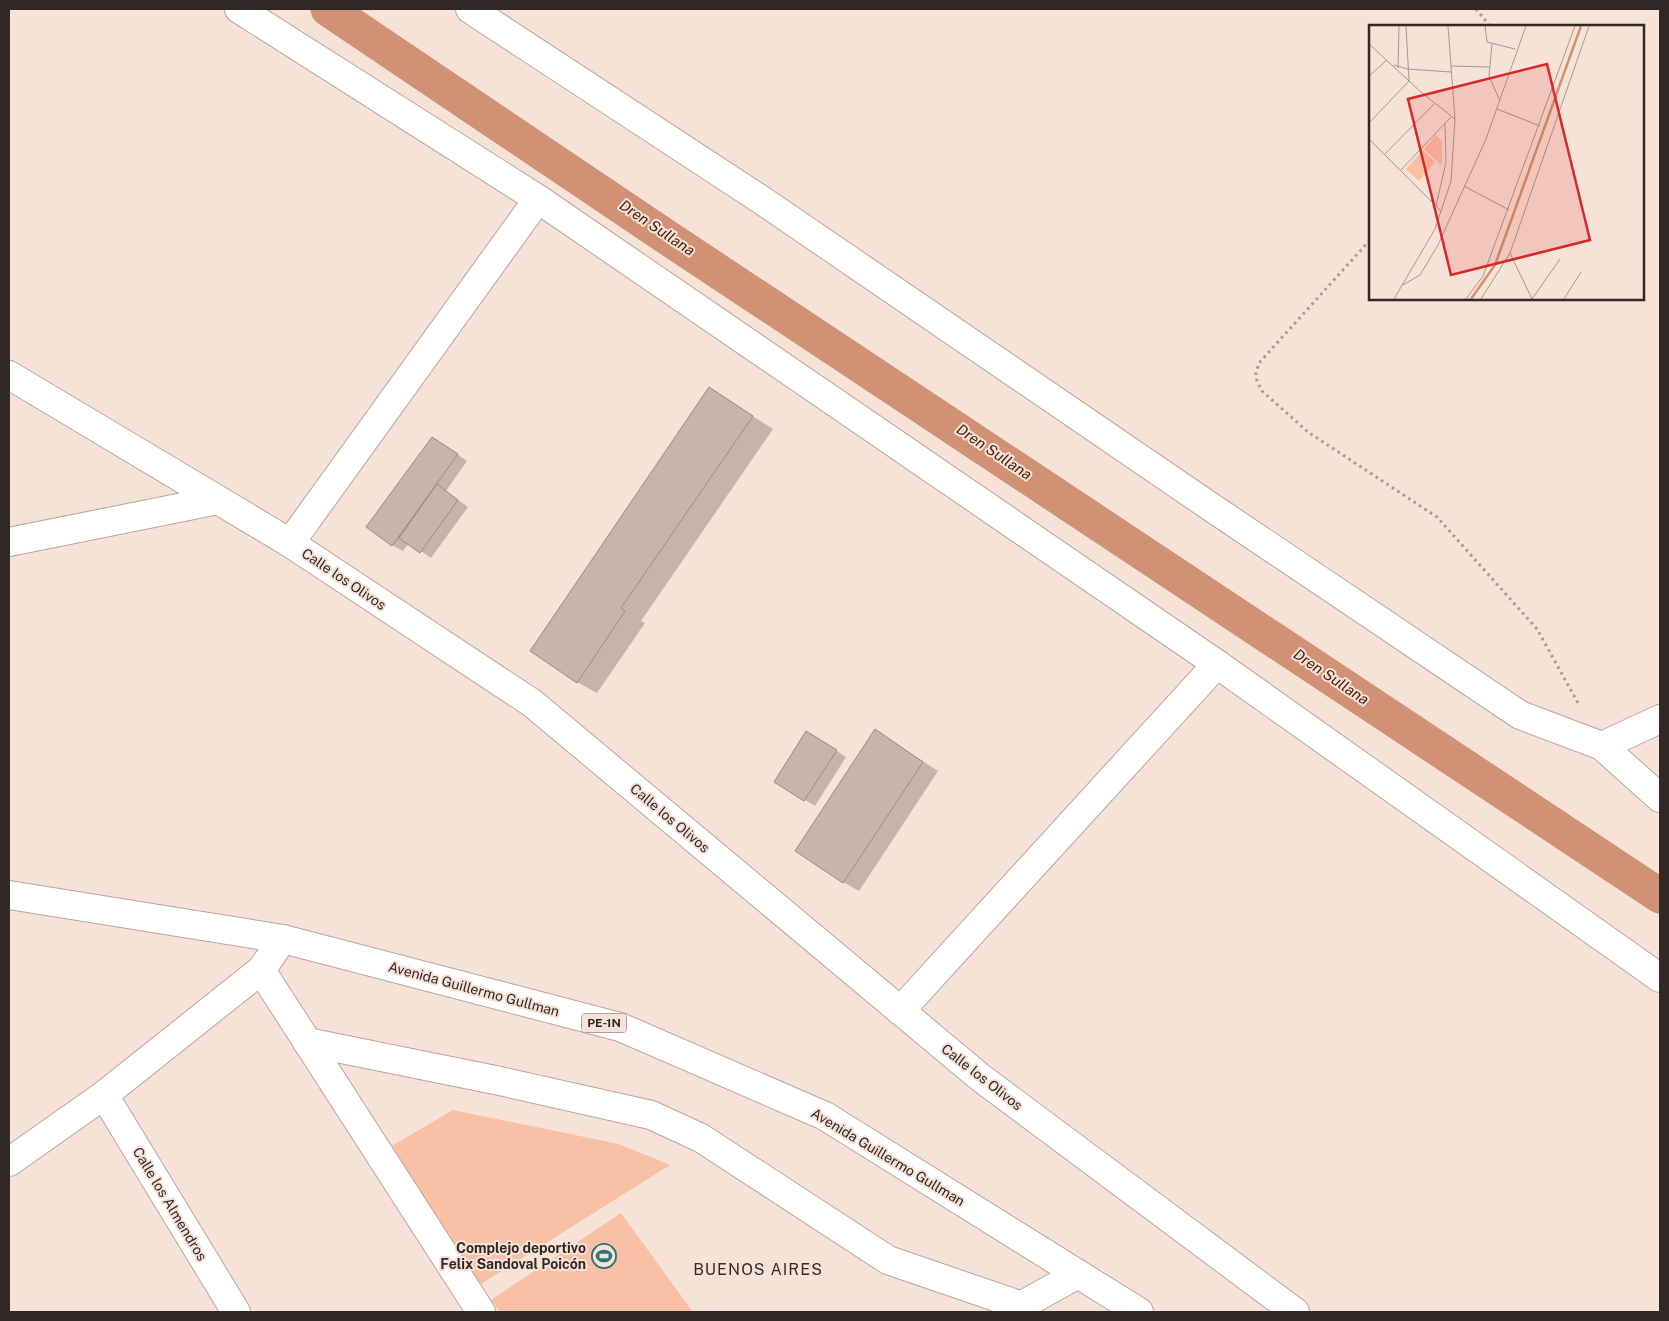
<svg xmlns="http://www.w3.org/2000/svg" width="1669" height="1321" font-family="'Public Sans',sans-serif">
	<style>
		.green { fill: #f9c0a6 }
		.shadow { fill: #0003 }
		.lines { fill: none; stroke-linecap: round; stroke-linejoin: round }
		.canal { stroke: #d09174; stroke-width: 35 }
		.building { fill: #c9b4ab; stroke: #9d8a81 }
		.minor-casing { stroke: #baa59c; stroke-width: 30 }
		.major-casing { stroke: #baa59c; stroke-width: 30 }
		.path { stroke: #a89991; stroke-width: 3; stroke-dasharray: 2.5 4; stroke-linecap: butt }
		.minor { stroke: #fff; stroke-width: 28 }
		.major { stroke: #fff; stroke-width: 28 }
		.labels { text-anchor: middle; stroke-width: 4; stroke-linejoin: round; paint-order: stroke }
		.shield { fill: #f7e2d8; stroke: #6c605a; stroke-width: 1 }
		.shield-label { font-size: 12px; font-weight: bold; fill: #302824 }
		.street-label { font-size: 14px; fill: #302824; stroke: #f7e2d8 }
		.poi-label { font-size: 14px; font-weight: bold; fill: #302824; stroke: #f7e2d8; text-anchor: end }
		.water-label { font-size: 15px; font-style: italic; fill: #4b210d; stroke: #f7e2d8 }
		.quarter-label { font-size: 16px; letter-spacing: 1px; fill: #3a2a23; stroke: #f7e2d8 }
		.inset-river { fill: none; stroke: #d09174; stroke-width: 2.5 }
		.inset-road { fill: none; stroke: #a79890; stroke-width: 1 }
		.view { fill: #d62828; fill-opacity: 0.15; stroke: #d62828; stroke-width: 2.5 }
		.inset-edge { fill: none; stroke: #302824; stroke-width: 2.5 }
	</style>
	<rect width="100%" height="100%" fill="#f7e2d8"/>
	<g class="green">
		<polygon points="453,1110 619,1144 670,1165 481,1284 385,1150"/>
		<polygon points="621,1213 693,1312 500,1312 491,1300"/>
	</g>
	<g class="shadow">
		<polygon points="710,389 773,429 641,621 645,623 597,693 577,682"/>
		<polygon points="442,444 467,461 446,491 468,507 431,558 409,543 403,551 392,545"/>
		<polygon points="876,731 938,771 859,891 843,882"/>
		<polygon points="817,738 846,757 815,806 776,782"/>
	</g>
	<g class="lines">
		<polyline class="canal" points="328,9 665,236 1660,896"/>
	</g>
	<g class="building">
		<polygon points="709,387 753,416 621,608 625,611 577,683 530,651"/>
		<polygon points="432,437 458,454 392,546 366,527"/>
		<polygon points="437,484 458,500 420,553 399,538"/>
		<polygon points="875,729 923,762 843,883 795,851"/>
		<polygon points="806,731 837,750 804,801 774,782"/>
	</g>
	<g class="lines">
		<defs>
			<g id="minor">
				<polyline points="239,9 538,199 1217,664 1660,978"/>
				<polyline points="470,9 760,199 1208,505 1520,715 1602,746 1660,798"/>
				<polyline points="9,375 290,543 532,703 981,1078 1295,1312"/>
				<polyline points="9,542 218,500"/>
				<polyline points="290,543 538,199"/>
				<polyline points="1602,746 1660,719"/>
				<polyline points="261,970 481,1312"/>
				<polyline points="900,1011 1217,664"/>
				<polyline points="307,1042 500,1081 651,1115 701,1138 888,1260 1022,1306"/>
				<polyline points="104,1095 236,1312"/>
				<polyline points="9,1162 104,1095 261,970 283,939"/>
				<polyline points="1010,1312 1078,1274"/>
			</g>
			<polyline id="major" points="9,895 283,939 620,1027 825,1116 1139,1312"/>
		</defs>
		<use href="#minor" class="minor-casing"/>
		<use href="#major" class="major-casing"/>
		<g class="path">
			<polyline points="1476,9 1490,26"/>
			<polyline points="1370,240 1259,363 1256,373 1257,381 1262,391 1308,432 1437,517 1537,629 1578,703"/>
		</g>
		<use href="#minor" class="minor"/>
		<use href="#major" class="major"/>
	</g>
	<defs>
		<symbol id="stadium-ring" viewBox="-11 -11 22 22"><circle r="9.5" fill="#f7e2d8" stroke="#2b7575" stroke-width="1.5"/><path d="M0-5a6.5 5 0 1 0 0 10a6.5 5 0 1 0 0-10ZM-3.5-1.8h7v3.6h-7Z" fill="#2b7575"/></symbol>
	</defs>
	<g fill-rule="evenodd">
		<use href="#stadium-ring" x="590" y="1242" width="28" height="28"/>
	</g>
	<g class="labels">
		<rect class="shield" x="581.5" y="1013.5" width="45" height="19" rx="4"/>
		<g class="shield-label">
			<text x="604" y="1027">PE-1N</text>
		</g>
		<g class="street-label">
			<text transform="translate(344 579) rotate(34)" y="5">Calle los Olivos</text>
			<text transform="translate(670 818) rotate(40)" y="5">Calle los Olivos</text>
			<text transform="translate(474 989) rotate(15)" y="5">Avenida Guillermo Gullman</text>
			<text transform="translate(982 1077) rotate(38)" y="5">Calle los Olivos</text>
			<text transform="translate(888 1157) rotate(31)" y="5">Avenida Guillermo Gullman</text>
			<text transform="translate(170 1204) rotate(59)" y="5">Calle los Almendros</text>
		</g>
		<g class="poi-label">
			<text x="586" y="1253">Complejo deportivo<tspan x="586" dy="16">Felix Sandoval Poicón</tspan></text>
		</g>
		<g class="water-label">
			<text transform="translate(657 228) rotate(34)" y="5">Dren Sullana</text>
			<text transform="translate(994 452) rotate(34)" y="5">Dren Sullana</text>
			<text transform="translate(1331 677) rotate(34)" y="5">Dren Sullana</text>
		</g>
		<g class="quarter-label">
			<text x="758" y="1275">BUENOS AIRES</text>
		</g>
	</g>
	<g transform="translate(1369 25)">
		<rect width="275" height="275" fill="#f7e2d8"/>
		<path d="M67,110l6,6v25l-18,-17zM54,125l12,12 -16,19 -13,-12z" fill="#f9c0a6"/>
		<path class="inset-river" d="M102,274l24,-34 86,-239"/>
		<path class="inset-road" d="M116,1l2,16 28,7M0,19l53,49 33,26M123,19l-3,32 11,25M25,40l13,4 44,3M82,41l38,1M29,43l1,-42M0,51l18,-16M128,84l43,17M0,98l40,-42 -3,-55M0,114l72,72M15,130l50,-51M32,145l50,-53M95,161l45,24M67,181l10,-44 -1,-38M141,228l22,46M34,260l17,-10 18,-30 48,-106 40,-113M25,274l41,-70 16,-48 4,-62 -7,-93M97,274l17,-23 92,-250M112,274l29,-46 79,-227M163,274l28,-40M195,274l17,-27"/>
		<path class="view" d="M178,39l43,176 -139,35 -43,-176z"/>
		<rect width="275" height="275" class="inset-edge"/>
	</g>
	<rect width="1669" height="1321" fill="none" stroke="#302824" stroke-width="20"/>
</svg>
